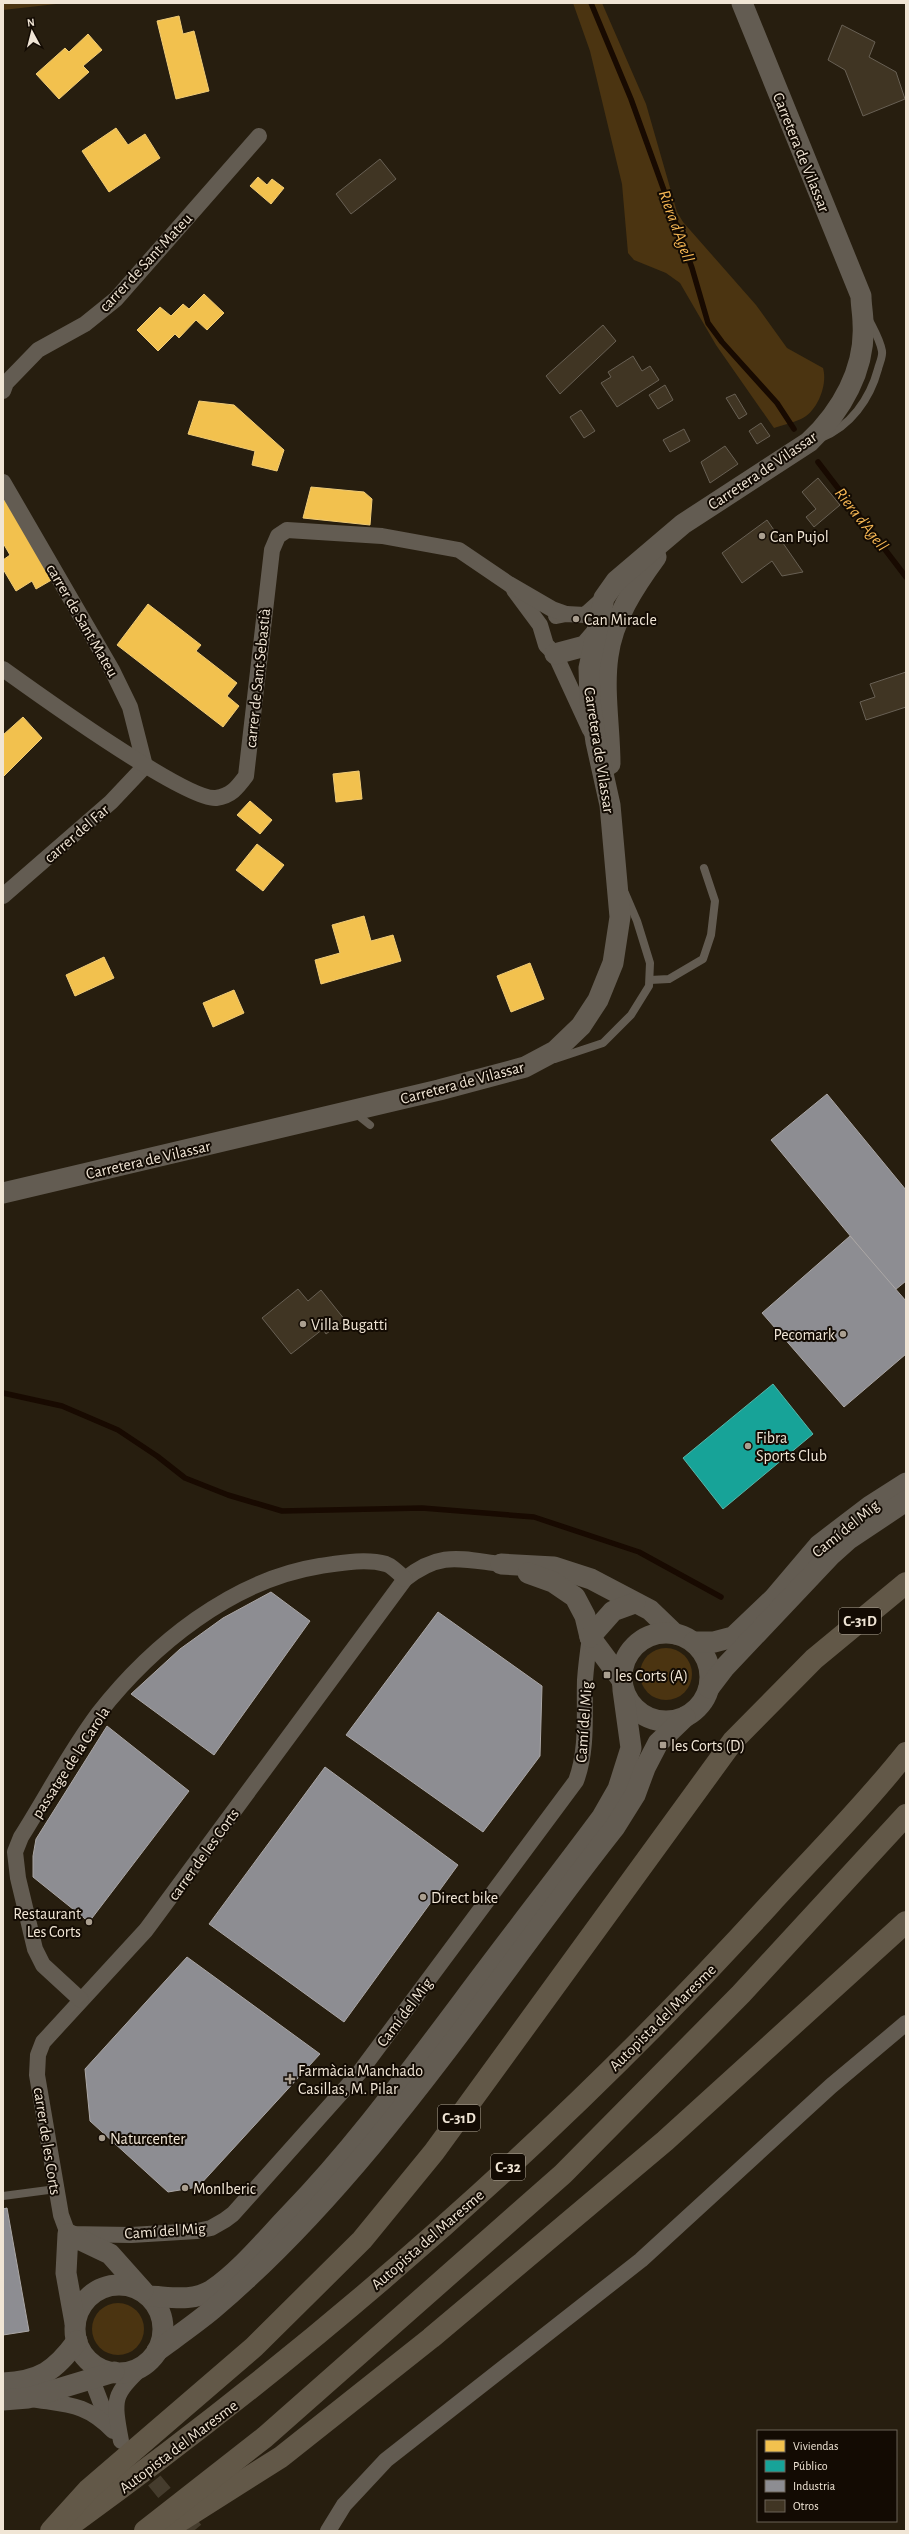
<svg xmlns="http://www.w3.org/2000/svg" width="909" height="2534" font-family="'Alegreya Sans',sans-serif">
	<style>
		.green { fill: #4b3411 }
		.homes { fill: #f2c14e; stroke: #f1cc76 }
		.public { fill: #17a398; stroke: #58b7aa }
		.industry { fill: #8d8d92; stroke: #aba7a6 }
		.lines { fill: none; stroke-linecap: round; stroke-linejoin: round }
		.stream { stroke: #180a01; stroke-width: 5.5 }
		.building { fill: #403523; stroke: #686054 }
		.minor-tunnel { stroke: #453c2d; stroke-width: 16; stroke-dasharray: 16 8; stroke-linecap: butt }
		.service { stroke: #635c52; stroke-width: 8 }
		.minor { stroke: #635c52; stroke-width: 16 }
		.tertiary { stroke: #635c52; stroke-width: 21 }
		.motorway { stroke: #625848; stroke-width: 22 }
		.poi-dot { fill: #aa9f90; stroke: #130b03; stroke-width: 1.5 }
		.labels { text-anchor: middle; stroke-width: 4; stroke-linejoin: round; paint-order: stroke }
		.shield { fill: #130b03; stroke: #aea496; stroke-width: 1 }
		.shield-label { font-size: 15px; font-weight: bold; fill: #f0e5d5 }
		.street-label { font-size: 16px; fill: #f0e5d5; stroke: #130b03 }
		.poi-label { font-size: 16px; fill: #f0e5d5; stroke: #130b03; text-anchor: start }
		.water-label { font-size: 17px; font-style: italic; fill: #f7b854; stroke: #130b03 }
	</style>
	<rect width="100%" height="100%" fill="#271e0f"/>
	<g class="green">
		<polygon points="3,3 65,3 3,10"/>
		<path d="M573,3h29l44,101 31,108 6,10 73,83 31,43 36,20c5,17 -6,44 -22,51 -9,4 -19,6 -27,9l-58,-83 -36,-62 -14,-10 -32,-13 -6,-7 -6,-69 -32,-133z"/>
		<circle cx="666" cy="1674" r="26"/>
		<circle cx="118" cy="2329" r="26"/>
	</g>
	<g class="homes">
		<polygon points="179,16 183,34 194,31 209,91 176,99 157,21"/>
		<polygon points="88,34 102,50 83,66 89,72 59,99 36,74 65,48 69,52"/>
		<polygon points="116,128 128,145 145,134 160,158 109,192 82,151"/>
		<polygon points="258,177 267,185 272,179 284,188 271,204 250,186"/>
		<polygon points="204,294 224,313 207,330 196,320 179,338 175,334 158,351 137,330 160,307 171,316 183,304 189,309"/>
		<polygon points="199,401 234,405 284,450 277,471 252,465 255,451 188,434"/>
		<polygon points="311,487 364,492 372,499 370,525 303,518"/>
		<polygon points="3,498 55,578 36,589 32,581 16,591 3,569 3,560 10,555 3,543"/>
		<polygon points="148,604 201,645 196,651 237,683 227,696 239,706 223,727 117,645"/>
		<polygon points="23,717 42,738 3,777 3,735"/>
		<polygon points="359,771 362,799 336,802 333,774"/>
		<polygon points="250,801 272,820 260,834 237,815"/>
		<polygon points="257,844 284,865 263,891 236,870"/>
		<polygon points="364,916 371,941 393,935 401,961 321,984 315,960 340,953 332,925"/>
		<polygon points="104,957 114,978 75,996 66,975"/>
		<polygon points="530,963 544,999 511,1012 497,976"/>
		<polygon points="234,990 244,1013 213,1027 203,1003"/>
	</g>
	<polygon class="public" points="773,1384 813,1434 723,1509 683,1458"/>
	<g class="industry">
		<polygon points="827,1094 906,1190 906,1281 895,1290 771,1140"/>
		<polygon points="850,1236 906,1301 906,1354 844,1407 762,1313"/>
		<polygon points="271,1592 310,1621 214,1755 131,1694 180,1649 223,1618"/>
		<polygon points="438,1612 542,1686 540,1756 483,1832 346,1735"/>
		<polygon points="107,1726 189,1791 89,1922 33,1877 33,1856 36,1839"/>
		<polygon points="325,1767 458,1865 344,2022 209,1924"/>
		<polygon points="187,1957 320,2054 198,2187 168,2192 90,2121 85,2069"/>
		<polygon points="7,2208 29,2331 3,2335 3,2209"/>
	</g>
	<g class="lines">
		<g class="stream">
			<polyline points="591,3 631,99 692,268 708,323 722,342 777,403 794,429"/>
			<polyline points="818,462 906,577"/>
			<polyline points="3,1393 62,1406 118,1430 157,1456 185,1478 228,1495 282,1511 422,1508 534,1517 639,1552 721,1597"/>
		</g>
	</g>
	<g class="building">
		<polygon points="842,25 875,42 869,57 896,72 905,99 863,116 845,70 828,60"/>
		<polygon points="380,159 396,179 351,214 336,194"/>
		<polygon points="603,325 616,341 560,394 546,376"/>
		<polygon points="633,356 642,371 650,366 659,380 617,407 601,383 611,377 608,372"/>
		<polygon points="665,385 673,400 658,409 649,395"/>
		<polygon points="735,394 747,414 739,419 726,398"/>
		<polygon points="581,410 595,431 584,438 570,417"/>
		<polygon points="761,423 770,436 757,444 749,431"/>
		<polygon points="684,429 690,441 670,452 663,440"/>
		<polygon points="725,446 738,464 710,483 701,462"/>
		<polygon points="818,478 840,505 814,527 806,517 816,509 802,492"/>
		<polygon points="767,520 803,572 782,576 772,561 742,583 722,553"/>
		<polygon points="906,672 906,707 866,720 860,702 875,697 870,684"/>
		<polygon points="298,1289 308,1301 321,1290 345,1320 326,1334 323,1329 291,1354 262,1318"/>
	</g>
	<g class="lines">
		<polyline class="minor-tunnel" points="139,2462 196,2531"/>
		<g class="service">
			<path d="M821,438c29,-11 49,-39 57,-69 1,-5 5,-12 4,-18 -2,-11 -8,-21 -13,-31"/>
			<polyline points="650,980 669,979 703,959 711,935 715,901 704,868"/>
			<polyline points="555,1059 603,1043 631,1015 649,986 650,963 637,921 625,893"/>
			<polyline points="355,1113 370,1125"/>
			<polyline points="3,2196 56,2189"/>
		</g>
		<g class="minor">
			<polyline points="3,391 6,383 38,350 85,324 116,299 259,136"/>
			<polyline points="3,482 112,670 130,707 145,766 111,802 3,896"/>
			<polyline points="514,590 540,625 546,645 555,654 590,730"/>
			<polyline points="556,616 566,614 585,615 604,598"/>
			<path d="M3,669c32,23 183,132 213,129 15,-2 21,-10 30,-22l26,-226 6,-14 9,-6 95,6 77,14 50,34 43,25 14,5"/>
			<path d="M501,1564c-41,-5 -61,-13 -96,15l-259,351 -103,112 -5,13 -1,20 24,140 7,19 63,1 66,-4 14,-3 14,-8 8,-6 126,-141 217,-292c12,-32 8,-68 9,-101 1,-14 3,-29 5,-43"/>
			<path d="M81,2000l-38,-35 -8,-16 -17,-71 -3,-26 6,-15c26,-41 48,-84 77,-123 54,-69 134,-134 222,-148 20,-3 46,-8 66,-2 6,2 14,10 19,15"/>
			<polyline points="94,2365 92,2380 109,2424"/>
			<path d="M31,2399c36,6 55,4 82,32"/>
			<path d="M121,2441c-9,-47 -7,-46 26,-79"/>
			<polyline points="328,2531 344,2505 386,2460 641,2260 831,2086 906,2023"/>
		</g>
		<g class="tertiary">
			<polyline points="555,654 585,646 598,631"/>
			<path d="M610,764c0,-35 -7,-73 -2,-108 5,-37 26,-69 48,-99"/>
			<path d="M3,1193l436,-103 86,-23 30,-16 26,-25 17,-26 15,-37 7,-46 -10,-112 -14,-63 -6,-41 -1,-33 15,-70 12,-17 67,-57 126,-82c32,-30 57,-73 54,-119 0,-9 -2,-18 -2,-27l-119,-293"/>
			<polyline points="501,1564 554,1567 591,1579 650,1610 675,1634"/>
			<polyline points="528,1573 553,1582 575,1597 585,1616 590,1637 622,1680"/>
			<circle cx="666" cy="1677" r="44"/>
			<polyline points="590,1637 613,1611 635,1603"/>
			<polyline points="694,1642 714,1642 733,1637 774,1598 819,1545 870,1506 906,1483"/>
			<polyline points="709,1688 725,1667 830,1556 849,1539 906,1501"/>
			<circle cx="119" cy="2329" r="44"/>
			<path d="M149,2296c22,1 43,6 63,-6 29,-20 54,-51 78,-76 64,-66 117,-139 172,-212 46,-62 94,-123 140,-185l16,-28 13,-41 -8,-58"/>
			<polyline points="75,2323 66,2273 68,2234 110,2254 143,2291"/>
			<path d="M157,2351c19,-14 38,-27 56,-42 160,-136 273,-319 402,-482l20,-32 10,-27 13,-25 27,-26"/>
			<path d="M3,2383c37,-2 52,-12 74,-42"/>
			<polyline points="3,2400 28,2398 114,2372"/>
		</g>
		<g class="motorway">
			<polyline points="172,2526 281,2457 431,2338 665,2141 906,1922"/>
			<path d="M65,2529c255,-184 494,-393 706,-626 45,-49 93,-97 135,-150"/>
			<polyline points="51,2531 89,2489 254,2347 362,2240 434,2152 733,1741 814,1659 906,1583"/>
			<polyline points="145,2531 265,2437 563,2174 741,1994 906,1815"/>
		</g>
	</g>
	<g class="poi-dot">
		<circle cx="762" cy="536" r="4"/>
		<circle cx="576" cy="619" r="4"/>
		<circle cx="303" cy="1324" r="4"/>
		<circle cx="843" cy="1334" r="4"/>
		<circle cx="748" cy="1446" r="4"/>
		<rect x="603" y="1671" width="8" height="8" rx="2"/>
		<rect x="659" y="1741" width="8" height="8" rx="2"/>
		<circle cx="423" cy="1897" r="4"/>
		<circle cx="89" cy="1922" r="4"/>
		<path d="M288 2073h4v4h4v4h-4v4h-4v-4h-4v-4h4z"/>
		<circle cx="102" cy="2138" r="4"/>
		<circle cx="185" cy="2188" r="4"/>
	</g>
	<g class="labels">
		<g class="shield">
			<rect x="839" y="1608" width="42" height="26" rx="3"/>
			<rect x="438" y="2105" width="42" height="26" rx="3"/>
			<rect x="491" y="2154" width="34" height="26" rx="3"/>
		</g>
		<g class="shield-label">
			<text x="860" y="1626">C-31D</text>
			<text x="459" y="2123">C-31D</text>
			<text x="508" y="2172">C-32</text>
		</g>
		<g class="street-label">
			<text transform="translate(802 152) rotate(68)" y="6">Carretera de Vilassar</text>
			<text transform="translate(145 262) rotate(-47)" y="6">carrer de Sant Mateu</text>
			<text transform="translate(762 470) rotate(-34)" y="6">Carretera de Vilassar</text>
			<text transform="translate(83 620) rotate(60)" y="6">carrer de Sant Mateu</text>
			<text transform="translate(257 678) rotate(-84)" y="6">carrer de Sant Sebastià</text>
			<text transform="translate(600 750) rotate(81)" y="6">Carretera de Vilassar</text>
			<text transform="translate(76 833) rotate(-41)" y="6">carrer del Far</text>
			<text transform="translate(462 1082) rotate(-15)" y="6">Carretera de Vilassar</text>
			<text transform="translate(148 1159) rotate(-13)" y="6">Carretera de Vilassar</text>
			<text transform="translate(845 1528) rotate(-39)" y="6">Camí del Mig</text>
			<text transform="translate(583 1722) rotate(-86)" y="6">Camí del Mig</text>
			<text transform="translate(70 1762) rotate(-57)" y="6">passatge de la Carola</text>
			<text transform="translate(203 1854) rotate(-54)" y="6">carrer de les Corts</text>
			<text transform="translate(404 2012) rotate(-53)" y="6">Camí del Mig</text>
			<text transform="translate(662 2017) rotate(-45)" y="6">Autopista del Maresme</text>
			<text transform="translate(48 2141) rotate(81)" y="6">carrer de les Corts</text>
			<text transform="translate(165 2230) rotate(-4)" y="6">Camí del Mig</text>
			<text transform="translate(427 2239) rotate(-41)" y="6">Autopista del Maresme</text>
			<text transform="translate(178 2446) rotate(-37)" y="6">Autopista del Maresme</text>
		</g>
		<g class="poi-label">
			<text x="770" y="542">Can Pujol</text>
			<text x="584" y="625">Can Miracle</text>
			<text x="311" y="1330">Villa Bugatti</text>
			<text x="835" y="1340" text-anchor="end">Pecomark</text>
			<text x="756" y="1443">Fibra<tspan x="756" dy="18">Sports Club</tspan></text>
			<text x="615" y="1681">les Corts (A)</text>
			<text x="671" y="1751">les Corts (D)</text>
			<text x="431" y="1903">Direct bike</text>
			<text x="81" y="1919" text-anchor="end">Restaurant<tspan x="81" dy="18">Les Corts</tspan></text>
			<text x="298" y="2076">Farmàcia Manchado<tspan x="298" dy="18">Casillas, M. Pilar</tspan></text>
			<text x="110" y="2144">Naturcenter</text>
			<text x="193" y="2194">MonIberic</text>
		</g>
		<g class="water-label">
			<text transform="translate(677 226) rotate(70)" y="6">Riera d'Agell</text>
			<text transform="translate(862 519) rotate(52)" y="6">Riera d'Agell</text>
		</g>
	</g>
	<rect width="909" height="2534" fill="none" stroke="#f0e5d5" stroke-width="8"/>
	<rect x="757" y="2430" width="140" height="92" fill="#130b03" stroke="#6b6257"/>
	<rect x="765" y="2440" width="20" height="12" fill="#f2c14e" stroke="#6b6257"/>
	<text x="793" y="2450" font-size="12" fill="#f0e5d5">Viviendas</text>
	<rect x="765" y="2460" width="20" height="12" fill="#17a398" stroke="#6b6257"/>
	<text x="793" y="2470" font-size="12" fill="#f0e5d5">Público</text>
	<rect x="765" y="2480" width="20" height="12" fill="#8d8d92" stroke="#6b6257"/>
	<text x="793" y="2490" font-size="12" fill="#f0e5d5">Industria</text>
	<rect x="765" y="2500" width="20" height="12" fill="#403523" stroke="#6b6257"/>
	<text x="793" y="2510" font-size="12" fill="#f0e5d5">Otros</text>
	<g transform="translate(32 32) rotate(353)" stroke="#130b03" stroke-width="3" paint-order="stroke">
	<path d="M0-3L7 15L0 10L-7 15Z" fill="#f0e5d5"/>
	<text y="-6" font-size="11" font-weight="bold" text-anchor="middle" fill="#f0e5d5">N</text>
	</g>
</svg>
